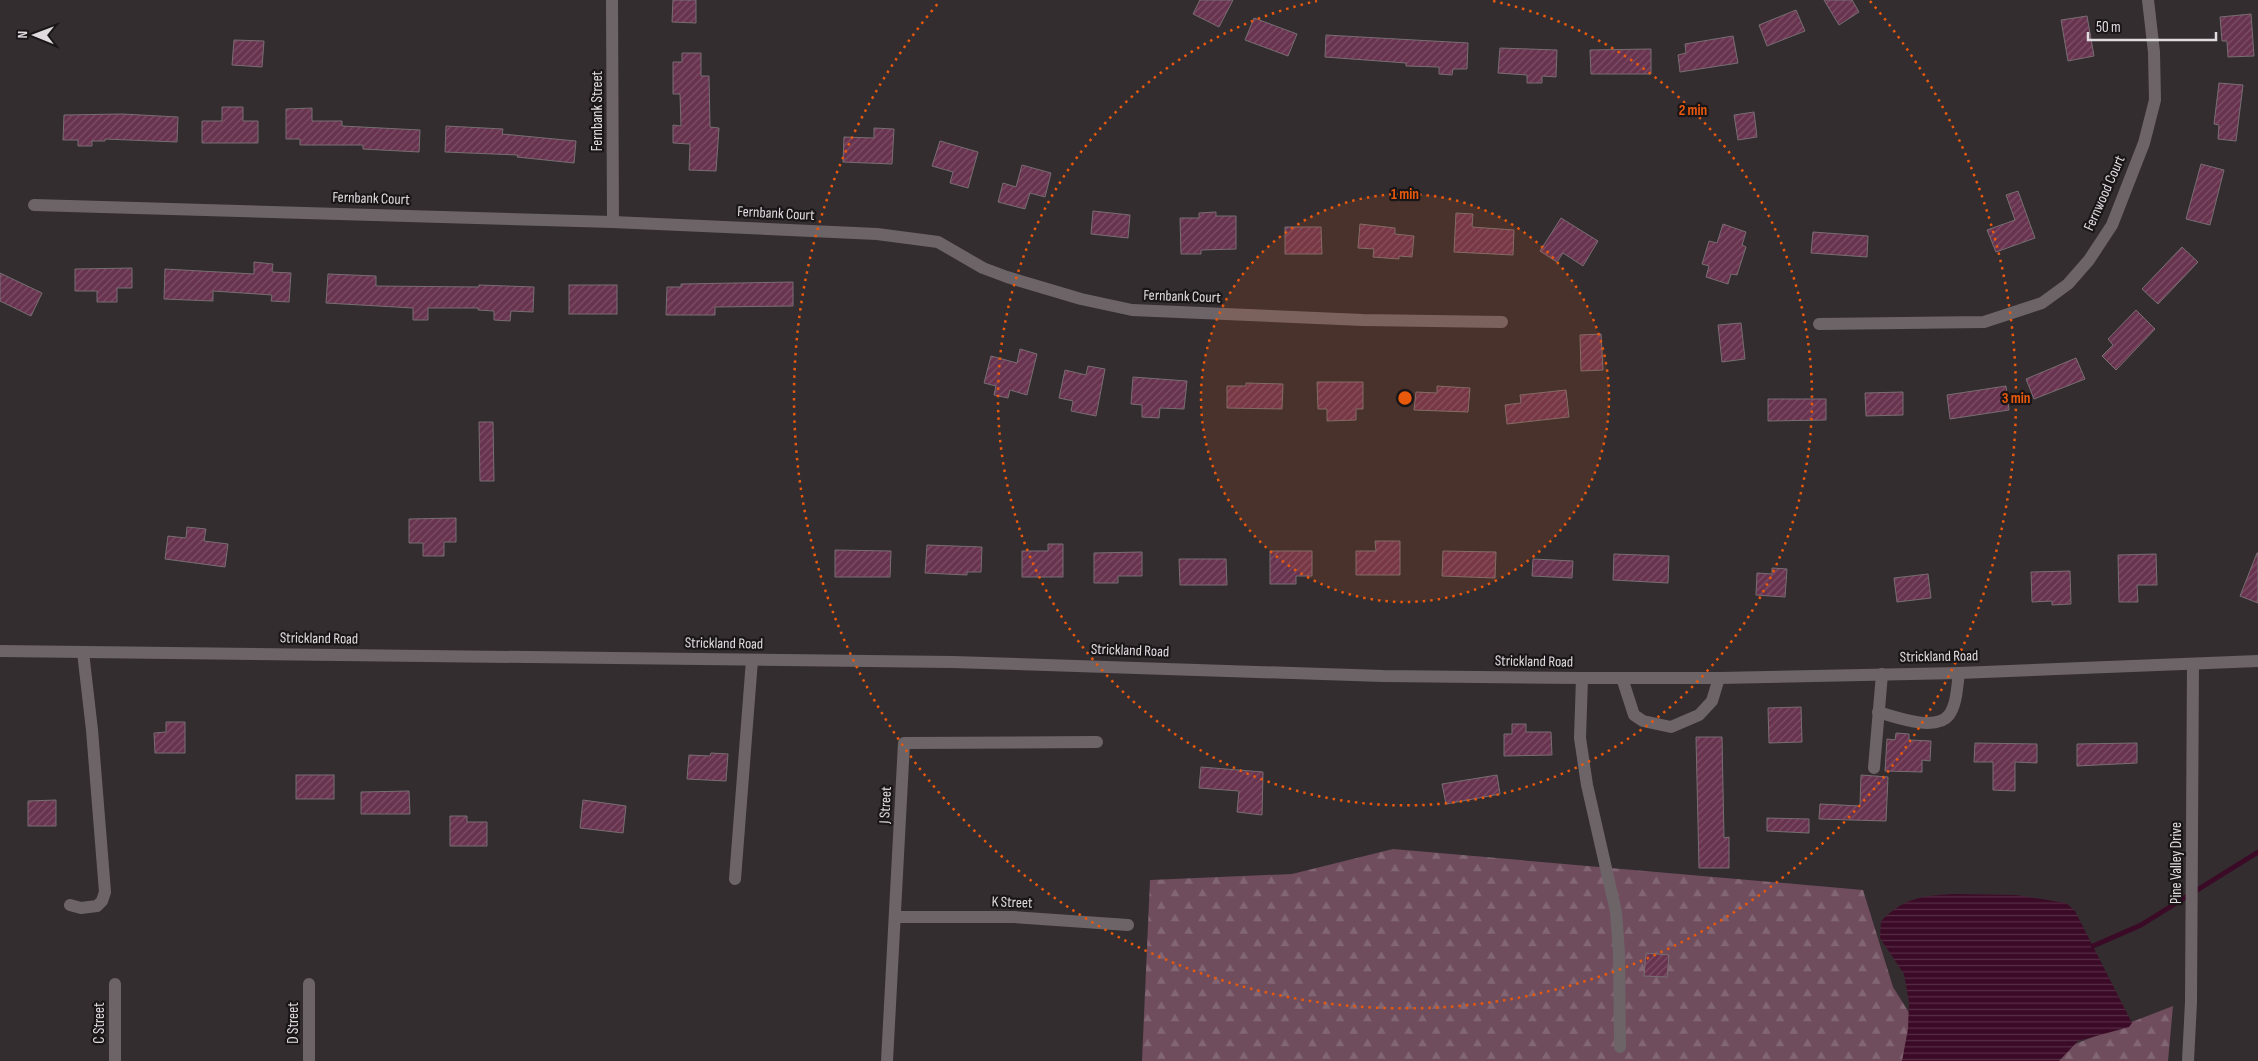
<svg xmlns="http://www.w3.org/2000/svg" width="2258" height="1061" font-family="'Sofia Sans Condensed',sans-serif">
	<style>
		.forest { fill: url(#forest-firs) }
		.water { fill: url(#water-rules) }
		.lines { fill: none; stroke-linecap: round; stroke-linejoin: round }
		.stream { stroke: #3b0a26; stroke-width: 5 }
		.building { fill: url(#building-hatch); stroke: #776e72 }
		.minor { stroke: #6d6468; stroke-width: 12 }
		.ring { fill: none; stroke: #e8590c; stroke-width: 2.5; stroke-dasharray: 2.5 5 }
		.labels { text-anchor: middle; stroke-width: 4.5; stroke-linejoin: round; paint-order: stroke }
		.street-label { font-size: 15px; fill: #e0dbde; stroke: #1a1618 }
		.centre { fill: #e8590c; stroke: #1a1618; stroke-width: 2.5 }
		.ring-label { font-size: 15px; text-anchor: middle; font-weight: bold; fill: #e8590c; stroke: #1a1618; stroke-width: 4.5; stroke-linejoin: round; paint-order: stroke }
	</style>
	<defs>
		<pattern id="forest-firs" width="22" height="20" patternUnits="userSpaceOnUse" patternTransform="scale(1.25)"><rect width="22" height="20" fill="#6f4d5d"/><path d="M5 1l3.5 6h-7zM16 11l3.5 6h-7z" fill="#836674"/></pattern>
		<pattern id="water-rules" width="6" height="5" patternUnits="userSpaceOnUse" patternTransform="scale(1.25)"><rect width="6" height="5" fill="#3b0a26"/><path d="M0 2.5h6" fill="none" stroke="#572d45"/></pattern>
		<pattern id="building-hatch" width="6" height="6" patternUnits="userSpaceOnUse" patternTransform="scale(1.25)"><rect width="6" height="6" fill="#68334e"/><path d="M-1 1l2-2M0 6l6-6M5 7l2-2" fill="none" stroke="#7d5067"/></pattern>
	</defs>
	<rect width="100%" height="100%" fill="#342d30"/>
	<g class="forest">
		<polygon points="1393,849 1863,890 1893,987 1939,1061 1142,1061 1150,880 1292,874"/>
		<polygon points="2173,1006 2168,1061 1958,1061 2044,1056"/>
	</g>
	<path class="water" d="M1952,894l64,1 50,8 9,8 57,112 -3,4 -51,14 -19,20h-157l6,-32 1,-27 -5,-28 -24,-36 1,-17c23,-23 40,-25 71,-27z"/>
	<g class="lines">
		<polyline class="stream" points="2093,946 2141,925 2258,852"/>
	</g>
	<g class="building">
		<polygon points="673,0 696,0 696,23 672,22"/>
		<polygon points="1200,0 1233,0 1219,27 1193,14"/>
		<polygon points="1824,0 1852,0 1859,12 1839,25"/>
		<polygon points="1796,10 1805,31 1767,46 1759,25"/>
		<polygon points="2251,14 2254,56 2228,57 2227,41 2222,41 2220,17"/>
		<polygon points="2087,16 2094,56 2068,61 2061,20"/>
		<polygon points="1254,18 1297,34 1288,56 1245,40"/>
		<polygon points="1326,35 1468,43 1467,69 1453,69 1452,75 1439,74 1439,67 1406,66 1406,63 1325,57"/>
		<polygon points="1733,36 1738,63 1680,72 1678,55 1686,53 1685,44"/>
		<polygon points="234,40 264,41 262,67 232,65"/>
		<polygon points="1500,48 1557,50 1556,77 1542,76 1542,83 1527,83 1527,75 1498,73"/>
		<polygon points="1651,49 1651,74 1591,74 1590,50"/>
		<polygon points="682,53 701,53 701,76 709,76 710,127 719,128 716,171 689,170 690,144 673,143 673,125 681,126 680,94 673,94 673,62 682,62"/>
		<polygon points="2219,83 2243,85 2236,141 2218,139 2219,125 2214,124"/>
		<polygon points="222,107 243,107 243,121 258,121 258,143 202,143 202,121 222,121"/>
		<polygon points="312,108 312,121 342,121 342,126 420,130 419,152 363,149 363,145 300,145 300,139 286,139 286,109"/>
		<polygon points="1754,112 1757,137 1738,140 1734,115"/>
		<polygon points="122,114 178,117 177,142 105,139 105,141 92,141 92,146 78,146 78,140 63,140 64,115"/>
		<polygon points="446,126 503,129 502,134 576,141 574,163 517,157 518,155 445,152"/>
		<polygon points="874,128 894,129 892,164 843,162 844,137 874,138"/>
		<polygon points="940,141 978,152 968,188 950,183 953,172 932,166"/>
		<polygon points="2201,164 2224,170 2210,225 2186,219"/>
		<polygon points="1022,165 1051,173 1045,197 1030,193 1025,209 998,202 1003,183 1016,187"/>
		<polygon points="2018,191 2035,238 1996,252 1987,230 2015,220 2006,195"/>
		<polygon points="1093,211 1130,215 1128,238 1091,234"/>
		<polygon points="1216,212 1216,216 1236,216 1236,249 1201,250 1201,254 1181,254 1180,218 1199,218 1199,213"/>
		<polygon points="1456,213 1473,214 1472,227 1514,230 1513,255 1454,252"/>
		<polygon points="1561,218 1598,241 1583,266 1563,253 1557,262 1540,251"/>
		<polygon points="1360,224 1395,228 1395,234 1414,236 1412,257 1399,256 1399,259 1373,257 1374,249 1358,248"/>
		<polygon points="1723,224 1746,232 1742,245 1746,247 1737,275 1731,274 1728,284 1706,277 1709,266 1702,264 1709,241 1717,243"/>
		<polygon points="1285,227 1321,227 1322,254 1285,254"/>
		<polygon points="1813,232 1868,236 1867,257 1811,253"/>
		<polygon points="2182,247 2198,262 2158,304 2142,289"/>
		<polygon points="254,262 273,264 272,272 291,273 289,302 271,301 272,295 213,291 213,301 164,299 165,269 254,274"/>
		<polygon points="132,268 132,288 117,288 117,302 97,302 97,291 75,291 75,269"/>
		<polygon points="0,273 42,293 31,316 0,301"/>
		<polygon points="328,274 376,276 376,286 479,287 479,285 534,287 533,312 511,311 510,321 494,320 494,311 478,310 478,308 428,308 428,320 413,320 413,308 326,303"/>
		<polygon points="793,282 793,306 715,307 715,315 666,315 667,287 681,287 681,284"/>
		<rect x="569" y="285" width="48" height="29"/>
		<polygon points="2136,310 2155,329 2116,370 2102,356 2113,345 2108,339"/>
		<polygon points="1741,323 1745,359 1722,362 1718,325"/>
		<polygon points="1601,334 1603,370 1581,371 1580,335"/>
		<polygon points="1020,349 1037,354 1027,395 1010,390 1008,398 994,395 996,386 984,383 991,356 1017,363"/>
		<polygon points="2076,358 2085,379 2034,399 2026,379"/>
		<polygon points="1088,366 1105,369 1096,416 1071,411 1073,401 1059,398 1065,370 1086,375"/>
		<polygon points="1133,377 1187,381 1184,409 1160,408 1159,418 1142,417 1142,405 1131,404"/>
		<polygon points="1317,382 1363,382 1363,409 1356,409 1356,420 1327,421 1327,409 1318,409"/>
		<polygon points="1246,383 1283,384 1282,409 1227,408 1227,386 1246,386"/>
		<polygon points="1437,386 1470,388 1468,412 1414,410 1416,392 1437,393"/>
		<polygon points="2006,386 2009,410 1950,419 1947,395"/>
		<polygon points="1566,390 1569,417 1507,424 1505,405 1521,403 1520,395"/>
		<polygon points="1903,392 1903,415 1866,416 1865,393"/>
		<polygon points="1768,399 1826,399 1826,420 1768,421"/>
		<polygon points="479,422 493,422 494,481 480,481"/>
		<polygon points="456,518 456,542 444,542 444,556 423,556 423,543 409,543 409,519"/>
		<polygon points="187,527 206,529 204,541 228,544 225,567 165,559 168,536 186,538"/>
		<polygon points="1375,541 1400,541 1400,575 1356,575 1356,551 1376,551"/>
		<polygon points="1048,544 1063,544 1063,577 1022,577 1022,551 1048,551"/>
		<polygon points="927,545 982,547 981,572 967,572 967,575 925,573"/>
		<polygon points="835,550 891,551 890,577 835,577"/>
		<polygon points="1270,551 1312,551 1312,576 1296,576 1296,584 1270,584"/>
		<polygon points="1443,551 1496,552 1495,578 1442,576"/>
		<polygon points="1142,552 1142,576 1118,576 1118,583 1094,583 1094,553"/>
		<polygon points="2257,553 2258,553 2258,603 2240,596"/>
		<polygon points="1614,554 1669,556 1668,583 1613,580"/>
		<polygon points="2156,554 2157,585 2137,585 2138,602 2119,602 2118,555"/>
		<polygon points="1179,559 1226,559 1227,585 1180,585"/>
		<polygon points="1533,559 1573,561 1572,578 1532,576"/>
		<polygon points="1772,568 1787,569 1785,597 1756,595 1757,573 1772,574"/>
		<polygon points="2070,571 2071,604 2052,605 2052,601 2032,602 2031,572"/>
		<polygon points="1928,574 1931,598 1897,602 1894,578"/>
		<polygon points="1801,707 1802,742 1769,743 1768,708"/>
		<polygon points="166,722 185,722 185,753 155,753 154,733 166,732"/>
		<polygon points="1512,724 1526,724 1526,732 1551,732 1552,755 1504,756 1504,734 1512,734"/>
		<polygon points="1896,733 1909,734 1909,740 1931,741 1930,761 1922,760 1922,772 1885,771 1887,739 1895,740"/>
		<polygon points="1696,737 1722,737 1724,838 1729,837 1729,868 1699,868"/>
		<polygon points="1975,743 2037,744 2037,763 2015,762 2015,791 1993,790 1993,762 1974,762"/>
		<polygon points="2137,743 2137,763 2077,766 2077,744"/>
		<polygon points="711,753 728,754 726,781 687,779 689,755 710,756"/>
		<polygon points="1201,767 1263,772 1262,815 1237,812 1239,791 1199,788"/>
		<rect x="296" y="775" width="38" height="24"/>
		<polygon points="1497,775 1500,794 1446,804 1442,784"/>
		<polygon points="1861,775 1888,777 1886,821 1819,819 1820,804 1860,806"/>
		<polygon points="409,791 410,814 361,814 361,792"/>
		<polygon points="56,800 56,826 28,826 28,801"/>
		<polygon points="583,800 626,806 623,833 580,828"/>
		<polygon points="450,816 467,816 467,822 487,822 487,846 450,846"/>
		<polygon points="1767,818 1809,819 1809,833 1767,831"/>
		<polygon points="1646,953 1669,955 1667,977 1644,976"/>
	</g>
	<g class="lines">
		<g class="minor">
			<polyline points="612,0 613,222"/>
			<polyline points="34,205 613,222 877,234 938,242 983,268 1007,277 1081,299 1132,310 1363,320 1502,322"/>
			<polyline points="1819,324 1984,322 2042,303 2068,284 2089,260 2112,225 2144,143 2155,100 2154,52 2148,0"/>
			<polyline points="0,651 953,662 1383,676 1582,678 1719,678 1959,673 2258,661"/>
			<polyline points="1582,678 1580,738 1587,785 1616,912 1619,952 1620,1047"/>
			<polyline points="1622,678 1634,715 1643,721 1671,727 1699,715 1712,701 1719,678"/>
			<path d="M1878,712c17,5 58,20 71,3 8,-11 8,-29 10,-42"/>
			<polyline points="1874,768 1882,674"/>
			<polyline points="735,879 752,660"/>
			<polyline points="70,905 81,908 97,906 102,901 105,892 92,730 83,652"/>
			<polyline points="895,917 1014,917 1128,925"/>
			<polyline points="115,984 115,1061"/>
			<polyline points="309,1061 309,984"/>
			<polyline points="887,1061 904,743 1097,742"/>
			<polyline points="2188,1061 2191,1002 2193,664"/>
		</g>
	</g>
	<circle cx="1405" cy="398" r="204" fill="#e8590c" fill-opacity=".12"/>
	<g class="ring">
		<circle cx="1405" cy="398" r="204"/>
		<path d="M1493 1A407 407 0 1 1 1317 1"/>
		<path d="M1870 1A611 611 0 1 1 940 1"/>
	</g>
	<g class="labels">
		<g class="street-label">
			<text transform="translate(597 111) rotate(-90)" y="5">Fernbank Street</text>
			<text transform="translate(2104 193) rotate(-66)" y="5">Fernwood Court</text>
			<text transform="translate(371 198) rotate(2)" y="5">Fernbank Court</text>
			<text transform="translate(776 213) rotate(3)" y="5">Fernbank Court</text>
			<text transform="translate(1182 296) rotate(2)" y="5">Fernbank Court</text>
			<text transform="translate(319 638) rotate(1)" y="5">Strickland Road</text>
			<text transform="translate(724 643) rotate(1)" y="5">Strickland Road</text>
			<text transform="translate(1130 650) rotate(2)" y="5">Strickland Road</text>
			<text transform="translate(1939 656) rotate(-1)" y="5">Strickland Road</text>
			<text transform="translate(1534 661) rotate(1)" y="5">Strickland Road</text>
			<text transform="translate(885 805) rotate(-87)" y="5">J Street</text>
			<text transform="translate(2176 863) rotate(-90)" y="5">Pine Valley Drive</text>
			<text transform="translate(1012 902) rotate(2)" y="5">K Street</text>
			<text transform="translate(99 1023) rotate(-90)" y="5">C Street</text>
			<text transform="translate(293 1023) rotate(-90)" y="5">D Street</text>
		</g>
	</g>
	<circle cx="1405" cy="398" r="8" class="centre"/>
	<g class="ring-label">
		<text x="1693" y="115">2 min</text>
		<text x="1405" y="199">1 min</text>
		<text x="2016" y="403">3 min</text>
	</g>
	<g transform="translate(35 35) rotate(271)" stroke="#1a1618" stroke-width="4" paint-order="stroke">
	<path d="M0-4L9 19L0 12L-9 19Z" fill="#e0dbde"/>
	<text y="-8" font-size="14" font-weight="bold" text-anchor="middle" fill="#e0dbde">N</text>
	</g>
	<path d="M2088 32v8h128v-8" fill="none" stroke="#e0dbde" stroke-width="2.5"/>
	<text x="2096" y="32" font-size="15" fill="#e0dbde" stroke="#1a1618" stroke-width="4" paint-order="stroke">50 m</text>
</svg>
